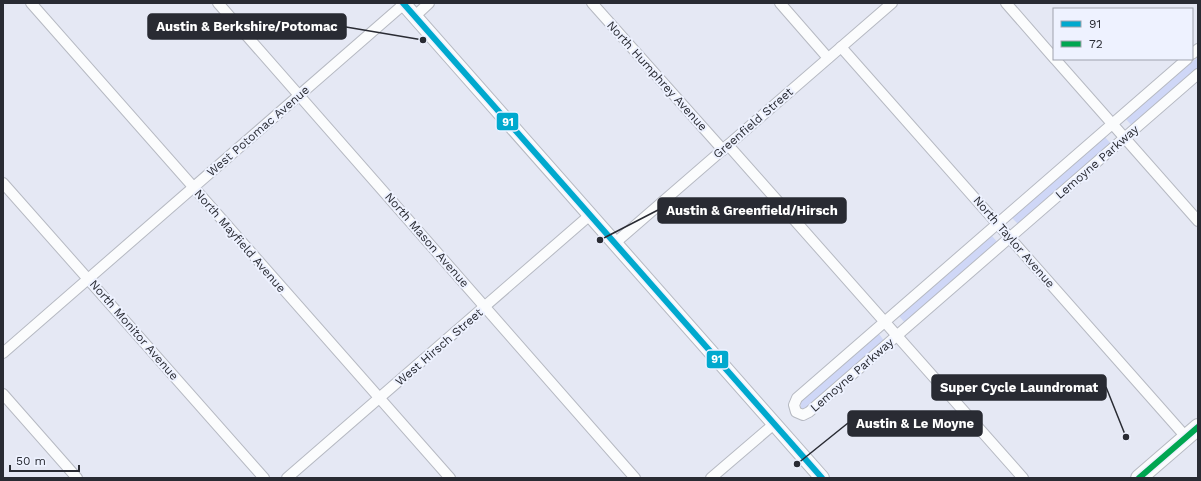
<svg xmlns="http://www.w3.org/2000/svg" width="1201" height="481" font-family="'Work Sans',sans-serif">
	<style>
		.green { fill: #cfd7f7 }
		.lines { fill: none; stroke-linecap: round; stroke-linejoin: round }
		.street-casing { stroke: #b6b9c2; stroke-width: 12 }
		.secondary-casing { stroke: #b6b9c2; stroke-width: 16 }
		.primary-casing { stroke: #b6b9c2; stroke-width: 18 }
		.street { stroke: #fbfcfd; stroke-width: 10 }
		.secondary { stroke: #fbfcfd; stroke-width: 14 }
		.primary { stroke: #fbfcfd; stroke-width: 16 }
		.bus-1-casing { stroke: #eef2ff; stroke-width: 9 }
		.bus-2-casing { stroke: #eef2ff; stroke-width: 9 }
		.bus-1 { stroke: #00a9ce; stroke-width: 6 }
		.bus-2 { stroke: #00a651; stroke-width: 6 }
		.labels { text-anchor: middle; stroke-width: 4; stroke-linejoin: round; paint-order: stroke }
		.street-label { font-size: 12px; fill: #292b33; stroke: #eef2ff }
		.leader { fill: none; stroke: #292b33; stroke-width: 1.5 }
		.callout-dot { fill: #292b33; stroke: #eef2ff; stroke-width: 1.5 }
		.callout { fill: #292b33; stroke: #292b33; stroke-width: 1.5 }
		.callout-label { font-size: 13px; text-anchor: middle; font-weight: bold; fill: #fff }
		.line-badge { stroke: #eef2ff; stroke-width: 1.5 }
		.badge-label { font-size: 11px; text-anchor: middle; font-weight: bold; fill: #fff }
	</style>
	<rect width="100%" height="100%" fill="#e5e8f4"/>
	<g class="green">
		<polygon points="1198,57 1198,71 1133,127 1126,119"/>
		<polygon points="1105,137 1112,145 1019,225 1012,218"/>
		<polygon points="992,236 999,244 906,324 899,316"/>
		<polygon points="879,334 885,342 805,410 801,408 801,401"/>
	</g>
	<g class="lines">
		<defs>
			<g id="street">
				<polyline points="31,3 450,478"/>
				<polyline points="218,3 635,478"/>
				<polyline points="592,3 723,150"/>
				<polyline points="780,3 828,58"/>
				<polyline points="1006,3 1054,58"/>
				<polyline points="415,16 429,3"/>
				<polyline points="841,47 1186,437"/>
				<polyline points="1192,54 1198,49"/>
				<polyline points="1055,59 1198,221"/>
				<polyline points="1187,59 797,398 794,405 796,412 803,415 809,412 1198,74"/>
				<polyline points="728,145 1023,478"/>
				<polyline points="3,183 264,478"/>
				<polyline points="615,243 892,3"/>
				<polyline points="3,353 404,4"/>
				<polyline points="3,394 77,478"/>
				<polyline points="287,478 590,215"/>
				<polyline points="711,478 774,424"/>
			</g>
			<polyline id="secondary" points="403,3 822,478"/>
			<polyline id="primary" points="1139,478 1198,427"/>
		</defs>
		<use href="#street" class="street-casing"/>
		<use href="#secondary" class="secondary-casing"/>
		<use href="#primary" class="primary-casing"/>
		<use href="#street" class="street"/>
		<use href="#secondary" class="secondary"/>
		<use href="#primary" class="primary"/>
		<defs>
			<polyline id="bus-1" points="403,3 822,478"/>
			<polyline id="bus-2" points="1139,478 1198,427"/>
		</defs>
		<use href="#bus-1" class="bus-1-casing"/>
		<use href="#bus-2" class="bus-2-casing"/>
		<use href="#bus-1" class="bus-1"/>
		<use href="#bus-2" class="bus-2"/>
	</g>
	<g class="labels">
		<g class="street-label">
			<text transform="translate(657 76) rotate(48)" y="4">North Humphrey Avenue</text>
			<text transform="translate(753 123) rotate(-41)" y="4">Greenfield Street</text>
			<text transform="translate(258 131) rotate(-41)" y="4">West Potomac Avenue</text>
			<text transform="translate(1097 162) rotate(-41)" y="4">Lemoyne Parkway</text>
			<text transform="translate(427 240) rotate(49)" y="4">North Mason Avenue</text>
			<text transform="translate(240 241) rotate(49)" y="4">North Mayfield Avenue</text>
			<text transform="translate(1014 242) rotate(49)" y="4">North Taylor Avenue</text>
			<text transform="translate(134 330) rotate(49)" y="4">North Monitor Avenue</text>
			<text transform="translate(439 347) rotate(-41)" y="4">West Hirsch Street</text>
			<text transform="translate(852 375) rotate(-41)" y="4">Lemoyne Parkway</text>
		</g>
	</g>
	<path class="leader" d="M423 40L346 27M600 240L658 210M1126 437L1106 387M797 464L848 423"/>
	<g class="callout-dot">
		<circle cx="423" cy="40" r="4"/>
		<circle cx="600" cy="240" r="4"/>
		<circle cx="1126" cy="437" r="4"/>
		<circle cx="797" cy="464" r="4"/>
	</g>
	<g class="callout">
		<rect x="148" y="14" width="198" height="25" rx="4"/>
		<rect x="658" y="198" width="188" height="25" rx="4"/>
		<rect x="932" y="375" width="174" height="25" rx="4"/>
		<rect x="848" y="411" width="134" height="25" rx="4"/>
	</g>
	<g class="callout-label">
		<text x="247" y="31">Austin &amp; Berkshire/Potomac</text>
		<text x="752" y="215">Austin &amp; Greenfield/Hirsch</text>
		<text x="1019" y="392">Super Cycle Laundromat</text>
		<text x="915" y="428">Austin &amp; Le Moyne</text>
	</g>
	<g class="line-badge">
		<rect x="496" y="112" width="23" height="19" rx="4" fill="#00a9ce"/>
		<rect x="706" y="350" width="23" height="19" rx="4" fill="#00a9ce"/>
	</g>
	<g class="badge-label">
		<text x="508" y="126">91</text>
		<text x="717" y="363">91</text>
	</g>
	<rect width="1201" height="481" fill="none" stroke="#292b33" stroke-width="8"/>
	<rect x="1053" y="8" width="140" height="52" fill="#eef2ff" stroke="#9fa2ad"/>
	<rect x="1061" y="21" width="20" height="6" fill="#00a9ce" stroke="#9fa2ad"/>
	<text x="1089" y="28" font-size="12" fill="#292b33">91</text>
	<rect x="1061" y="41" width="20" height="6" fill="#00a651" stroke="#9fa2ad"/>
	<text x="1089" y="48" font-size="12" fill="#292b33">72</text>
	<path d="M10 465v6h69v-6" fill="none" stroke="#292b33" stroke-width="2"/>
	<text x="16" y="465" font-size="12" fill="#292b33" stroke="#eef2ff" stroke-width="3" paint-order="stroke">50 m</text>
</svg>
